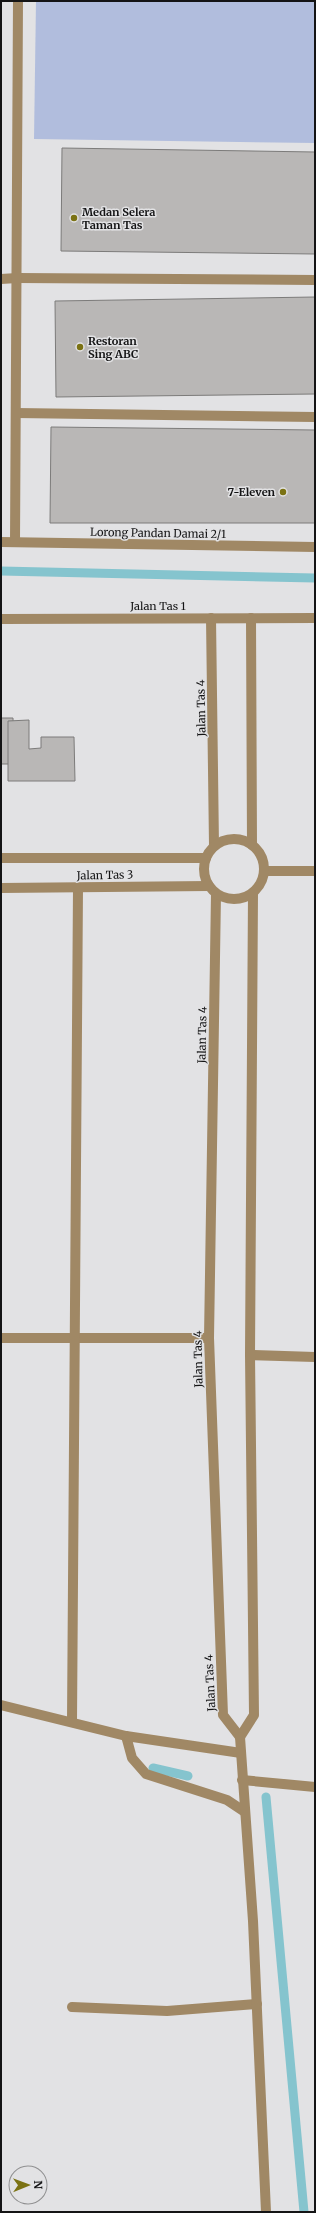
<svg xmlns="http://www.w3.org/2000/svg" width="316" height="2213" font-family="Merriweather,serif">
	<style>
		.green { fill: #b1bddd }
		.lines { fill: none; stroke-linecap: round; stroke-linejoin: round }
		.stream { stroke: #85c4ce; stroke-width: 9 }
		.building { fill: #b9b7b6; stroke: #7c7b7a }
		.service { stroke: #a08865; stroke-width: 10 }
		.minor { stroke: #a08865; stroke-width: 10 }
		.tertiary { stroke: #a08865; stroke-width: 10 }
		.poi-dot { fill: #7b7213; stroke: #e2e2e4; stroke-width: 1.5 }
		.labels { text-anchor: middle; stroke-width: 3; stroke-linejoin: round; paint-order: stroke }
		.poi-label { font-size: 11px; font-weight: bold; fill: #141415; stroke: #e2e2e4; text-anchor: start }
		.street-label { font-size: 11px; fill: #141415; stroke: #e2e2e4 }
	</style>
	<rect width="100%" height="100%" fill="#e2e2e4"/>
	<polygon class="green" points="36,1 315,1 315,143 34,139"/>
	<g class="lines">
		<g class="stream">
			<polyline points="1,571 315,578"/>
			<polyline points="153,1768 188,1776"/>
			<polyline points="266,1797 304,2212"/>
		</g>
	</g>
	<g class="building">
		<polygon points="62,148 315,152 315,254 61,251"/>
		<polygon points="315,297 315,394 56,397 55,301"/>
		<polygon points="51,427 315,430 315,523 50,523"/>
		<polygon points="1,718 13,718 14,764 1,764"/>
		<polygon points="29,720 29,749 41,748 41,737 74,737 75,781 8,781 8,721"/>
	</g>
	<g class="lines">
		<g class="service">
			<polyline points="1,279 17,278"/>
			<polyline points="16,413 315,417"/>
			<polyline points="1,1338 209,1338"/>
			<polyline points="250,1355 315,1357"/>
			<polyline points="72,1721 78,888"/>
			<polyline points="126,1736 132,1758 146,1774 227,1800 245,1812"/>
			<polyline points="242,1780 315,1787"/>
			<polyline points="72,2007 167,2011 257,2004"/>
		</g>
		<g class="minor">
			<polyline points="17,278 315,280"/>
			<polyline points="1,542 315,547"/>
			<polyline points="15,542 18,1"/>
			<polyline points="211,618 214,846"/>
			<polyline points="251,618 252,845"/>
			<polyline points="1,619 315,618"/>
			<polyline points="264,871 315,871"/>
			<polyline points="216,894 209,1338 223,1715 240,1737"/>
			<polyline points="1,1705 126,1736 241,1753"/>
			<polyline points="240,1737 254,1715 250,1355 253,893"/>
			<polyline points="240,1737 253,1921 266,2212"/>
		</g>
		<g class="tertiary">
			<circle cx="234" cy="869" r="30"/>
			<polyline points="1,858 206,858"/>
			<polyline points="1,888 209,886"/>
		</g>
	</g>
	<g class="poi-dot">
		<circle cx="74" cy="218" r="4"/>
		<circle cx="80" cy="347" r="4"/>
		<circle cx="283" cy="492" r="4"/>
	</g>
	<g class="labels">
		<g class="poi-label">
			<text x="82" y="216">Medan Selera<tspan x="82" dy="13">Taman Tas</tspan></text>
			<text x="88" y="345">Restoran<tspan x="88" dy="13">Sing ABC</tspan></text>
			<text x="275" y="496" text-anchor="end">7-Eleven</text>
		</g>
		<g class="street-label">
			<text transform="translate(158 533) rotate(1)" y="4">Lorong Pandan Damai 2/1</text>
			<text x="158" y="610">Jalan Tas 1</text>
			<text transform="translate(201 708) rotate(-91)" y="4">Jalan Tas 4</text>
			<text transform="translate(105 875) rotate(-1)" y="4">Jalan Tas 3</text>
			<text transform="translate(202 1035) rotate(-89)" y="4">Jalan Tas 4</text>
			<text transform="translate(198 1359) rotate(-91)" y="4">Jalan Tas 4</text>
			<text transform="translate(210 1683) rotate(-93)" y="4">Jalan Tas 4</text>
		</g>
	</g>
	<rect width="316" height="2213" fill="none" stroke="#141415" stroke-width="4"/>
	<g transform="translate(28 2185) rotate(89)"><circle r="19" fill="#e2e2e4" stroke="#909091"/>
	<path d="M0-3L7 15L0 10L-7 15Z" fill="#7b7213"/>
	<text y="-6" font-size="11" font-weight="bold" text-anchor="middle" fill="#141415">N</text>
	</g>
</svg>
